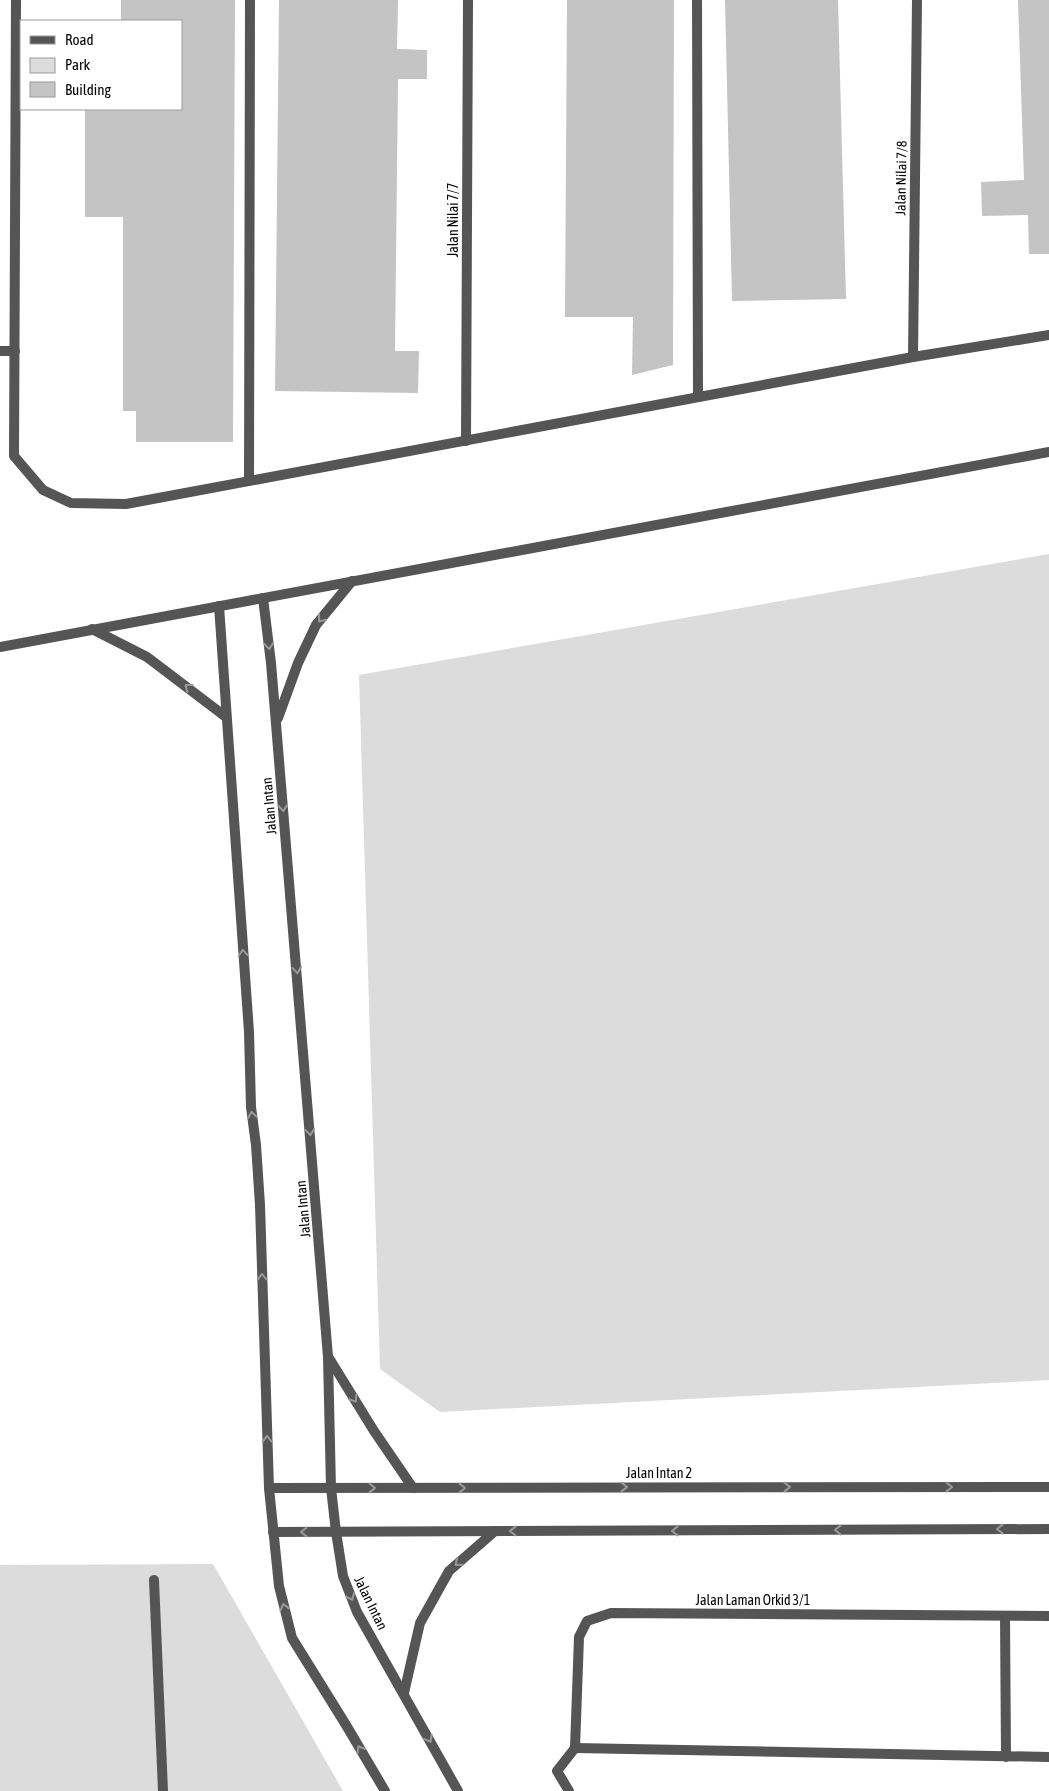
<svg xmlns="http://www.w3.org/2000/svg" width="1049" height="1791" font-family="'Asap Condensed',sans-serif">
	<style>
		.green { fill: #dcdcdc }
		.building { fill: #c4c4c4 }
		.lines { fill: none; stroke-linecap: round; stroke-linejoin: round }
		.service { stroke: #555; stroke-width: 10 }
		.minor { stroke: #555; stroke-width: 10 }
		.tertiary { stroke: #555; stroke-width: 10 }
		.oneway { stroke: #999 }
		.labels { text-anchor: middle; stroke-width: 4; stroke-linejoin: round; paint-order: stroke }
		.street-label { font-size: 14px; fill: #000; stroke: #fff }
	</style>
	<rect width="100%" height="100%" fill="#fff"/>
	<g class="green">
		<polygon points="1049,554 1049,1380 440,1412 380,1369 359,675"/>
		<polygon points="213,1564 343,1791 0,1791 0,1565"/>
	</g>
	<g class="building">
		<polygon points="121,0 235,0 233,442 136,442 136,411 123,411 123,217 85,217 85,109 181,109 181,21 121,21"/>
		<polygon points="279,0 398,0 397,49 427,50 427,79 398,79 395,351 419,351 418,393 275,391"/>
		<polygon points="567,0 674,0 673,365 632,375 633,317 565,317"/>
		<polygon points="725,0 838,0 846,299 732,301"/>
		<polygon points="1018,0 1049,0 1049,254 1029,254 1028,215 982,216 981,182 1024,180"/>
	</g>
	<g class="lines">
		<g class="service">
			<polyline points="697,0 698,397"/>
			<polyline points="249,481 250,0"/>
			<polyline points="154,1580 163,1791"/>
			<polyline points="1005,1616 1006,1757"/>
			<polyline points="575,1748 1049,1757"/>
		</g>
		<g class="minor">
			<polyline points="16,0 14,456 43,490 71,503 126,504 913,357 1049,335"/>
			<polyline points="0,351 15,351"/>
			<polyline points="913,357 917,0"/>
			<polyline points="466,441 468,0"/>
			<polyline points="0,647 1049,452"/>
			<polyline points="269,1488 1049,1487"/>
			<polyline points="331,1488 336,1532"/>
			<polyline points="273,1532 1049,1529"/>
			<polyline points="569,1791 557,1771 575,1748 579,1637 587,1621 611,1613 1049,1616"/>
		</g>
		<g class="tertiary">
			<polyline points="263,598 271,663 328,1357 331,1488"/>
			<polyline points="219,606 249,1032 251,1107 256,1145 260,1205 269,1488 279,1586 292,1638 346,1725 385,1791"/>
			<polyline points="92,629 147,657 226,717"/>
			<polyline points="278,718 298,663 316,625 352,581"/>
			<polyline points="329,1358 374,1431 413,1488"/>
			<polyline points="336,1532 343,1576 357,1612 458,1791"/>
			<polyline points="404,1693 420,1623 449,1571 495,1531"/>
		</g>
	</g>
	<defs><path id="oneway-chevron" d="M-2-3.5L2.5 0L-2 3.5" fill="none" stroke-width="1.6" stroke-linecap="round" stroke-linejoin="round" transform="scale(1.25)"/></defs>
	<g class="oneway">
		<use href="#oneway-chevron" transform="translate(321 619) rotate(128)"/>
		<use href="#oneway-chevron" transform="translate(269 646) rotate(83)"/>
		<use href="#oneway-chevron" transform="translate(188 687) rotate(-143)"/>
		<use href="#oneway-chevron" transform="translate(283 808) rotate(85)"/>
		<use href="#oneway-chevron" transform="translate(243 953) rotate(-94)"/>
		<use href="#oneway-chevron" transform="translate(297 970) rotate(85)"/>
		<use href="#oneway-chevron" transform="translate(252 1115) rotate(-98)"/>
		<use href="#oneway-chevron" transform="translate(310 1132) rotate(85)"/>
		<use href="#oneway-chevron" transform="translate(262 1277) rotate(-92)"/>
		<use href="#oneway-chevron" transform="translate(354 1399) rotate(58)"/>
		<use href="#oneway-chevron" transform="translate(267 1439) rotate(-92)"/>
		<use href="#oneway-chevron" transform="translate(624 1487)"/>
		<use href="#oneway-chevron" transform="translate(787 1487)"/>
		<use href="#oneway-chevron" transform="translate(949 1487)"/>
		<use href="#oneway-chevron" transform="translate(372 1488)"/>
		<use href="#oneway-chevron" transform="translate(462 1488)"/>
		<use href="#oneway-chevron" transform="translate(1000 1529) rotate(180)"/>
		<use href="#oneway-chevron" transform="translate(838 1530) rotate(180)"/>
		<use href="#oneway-chevron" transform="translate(513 1531) rotate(180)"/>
		<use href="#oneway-chevron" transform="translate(675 1531) rotate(180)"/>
		<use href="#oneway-chevron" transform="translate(304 1532) rotate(180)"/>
		<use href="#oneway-chevron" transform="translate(458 1563) rotate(139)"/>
		<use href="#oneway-chevron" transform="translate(351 1597) rotate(68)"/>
		<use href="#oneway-chevron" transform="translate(284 1607) rotate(-104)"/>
		<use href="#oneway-chevron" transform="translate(429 1739) rotate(61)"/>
		<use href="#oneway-chevron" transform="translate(360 1749) rotate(-120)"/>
	</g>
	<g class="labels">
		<g class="street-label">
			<text transform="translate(901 178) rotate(-89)" y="5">Jalan Nilai 7/8</text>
			<text transform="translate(453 220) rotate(-90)" y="5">Jalan Nilai 7/7</text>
			<text transform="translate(269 806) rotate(-95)" y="5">Jalan Intan</text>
			<text transform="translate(303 1209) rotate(-95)" y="5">Jalan Intan</text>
			<text x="659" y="1478">Jalan Intan 2</text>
			<text x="753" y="1605">Jalan Laman Orkid 3/1</text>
			<text transform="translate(371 1603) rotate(64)" y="5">Jalan Intan</text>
		</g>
	</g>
	<rect x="20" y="20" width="162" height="90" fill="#ffffff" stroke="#999999"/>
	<rect x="30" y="36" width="25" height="8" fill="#555555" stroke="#999999"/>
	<text x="65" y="45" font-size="15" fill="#000000">Road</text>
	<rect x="30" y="58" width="25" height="15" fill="#dcdcdc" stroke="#999999"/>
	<text x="65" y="70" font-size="15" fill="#000000">Park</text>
	<rect x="30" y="82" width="25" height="15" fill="#c4c4c4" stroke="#999999"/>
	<text x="65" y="95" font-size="15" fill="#000000">Building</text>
</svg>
